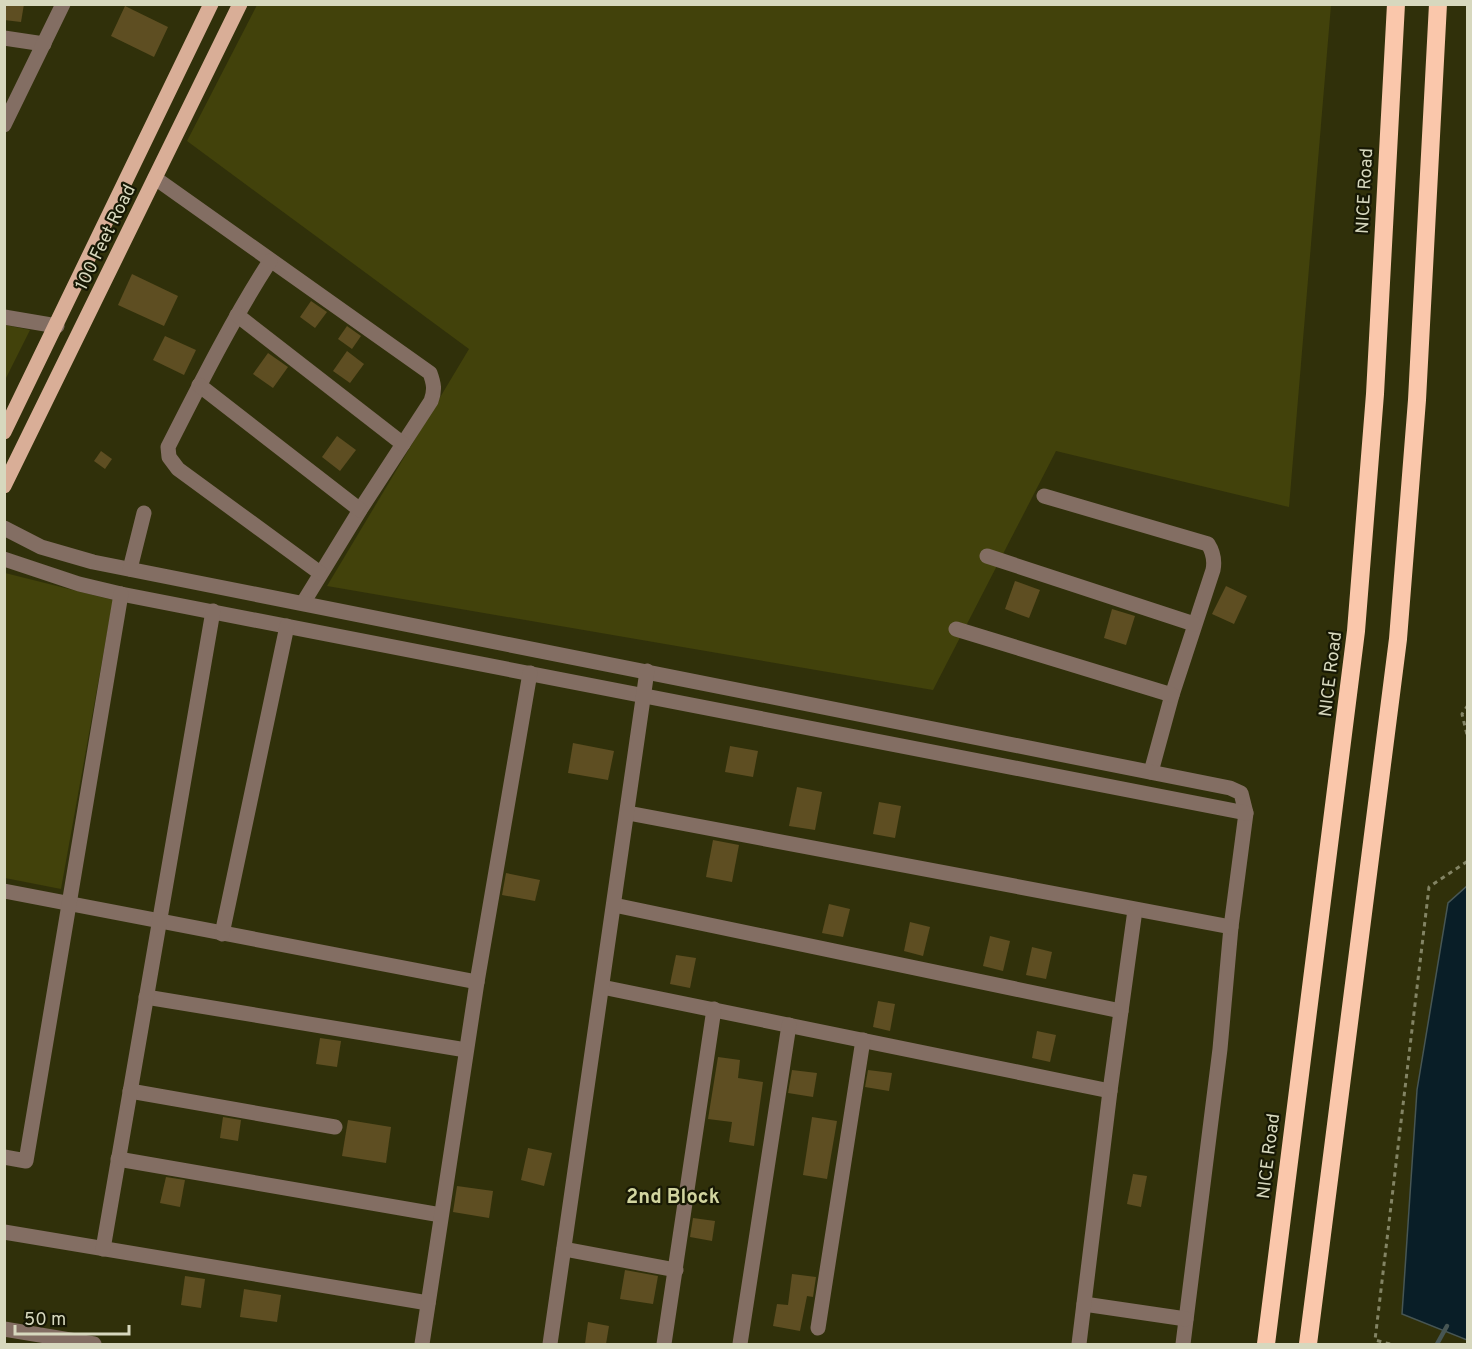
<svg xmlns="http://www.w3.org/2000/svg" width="1472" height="1349" font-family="Overpass,sans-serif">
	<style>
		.green { fill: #42420b }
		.water { fill: #091e27; stroke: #475654; stroke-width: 1.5 }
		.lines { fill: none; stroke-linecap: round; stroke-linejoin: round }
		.stream { stroke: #475654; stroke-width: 4.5 }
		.building { fill: #5e4e22 }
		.path { stroke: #838464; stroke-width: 3; stroke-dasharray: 4.5 4.5; stroke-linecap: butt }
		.minor { stroke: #836e63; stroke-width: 15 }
		.major { stroke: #d9ae97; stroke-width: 15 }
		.highway { stroke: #fac7ab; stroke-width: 18 }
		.labels { text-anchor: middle; stroke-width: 4.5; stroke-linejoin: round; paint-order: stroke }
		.street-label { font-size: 18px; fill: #d7d8be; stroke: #171804 }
		.neighbourhood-label { font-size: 20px; font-weight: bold; fill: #d2d5a0; stroke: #171804 }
	</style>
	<rect width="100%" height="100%" fill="#30300a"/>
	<g class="green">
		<polygon points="257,5 1331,5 1289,507 1056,451 933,690 327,586 469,349 187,141"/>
		<polygon points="5,325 30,330 5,380 4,325"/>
		<polygon points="5,573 113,600 61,889 5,878"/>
	</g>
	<polygon class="water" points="1467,886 1467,1340 1402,1314 1417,1090 1448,903"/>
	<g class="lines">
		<polyline class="stream" points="1437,1344 1447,1326"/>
	</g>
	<g class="building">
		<polygon points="4,4 24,4 21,22 4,20"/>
		<polygon points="125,6 168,27 154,57 111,36"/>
		<polygon points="132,274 178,296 164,326 118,305"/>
		<polygon points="311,301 327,312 315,328 300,317"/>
		<polygon points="347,326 361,336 352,349 338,339"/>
		<polygon points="165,336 196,350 184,375 153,360"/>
		<polygon points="347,351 364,364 350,383 333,371"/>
		<polygon points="268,353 288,367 273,388 253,374"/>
		<polygon points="337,436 356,450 340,471 322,457"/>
		<polygon points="101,451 112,459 105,469 94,461"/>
		<polygon points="1015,581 1040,590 1029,618 1005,609"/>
		<polygon points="1226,586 1247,596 1234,624 1212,614"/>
		<polygon points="1112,609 1135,616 1126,645 1104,638"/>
		<polygon points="573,743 614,751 608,780 568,773"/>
		<polygon points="730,746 758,751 753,777 725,772"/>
		<polygon points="797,787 822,792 815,830 789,826"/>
		<polygon points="879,802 901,806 895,838 873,834"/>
		<polygon points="713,840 739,845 732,882 706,877"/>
		<polygon points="506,873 540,880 535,901 502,895"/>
		<polygon points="829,904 850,909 843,937 822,933"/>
		<polygon points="910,922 930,927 923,956 904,951"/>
		<polygon points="990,936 1010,941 1003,971 983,966"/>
		<polygon points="1032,947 1052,952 1046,979 1026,975"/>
		<polygon points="676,955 696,958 690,988 670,984"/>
		<polygon points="878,1001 895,1004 890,1031 873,1027"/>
		<polygon points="1037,1031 1056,1035 1050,1062 1032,1058"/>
		<polygon points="320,1038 341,1041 337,1067 316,1064"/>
		<polygon points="718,1057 740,1060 738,1078 763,1082 754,1146 729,1142 732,1122 708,1119"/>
		<polygon points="792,1070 817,1073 813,1097 788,1093"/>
		<polygon points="868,1070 892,1073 889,1091 865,1087"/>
		<polygon points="223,1117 241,1120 238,1141 220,1138"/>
		<polygon points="812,1117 837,1121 827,1179 803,1175"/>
		<polygon points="348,1120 391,1127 386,1163 342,1156"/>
		<polygon points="528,1148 552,1153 544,1186 521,1180"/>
		<polygon points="1133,1174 1147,1176 1141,1207 1127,1204"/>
		<polygon points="166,1177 185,1180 180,1207 160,1203"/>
		<polygon points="457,1186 493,1191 489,1218 453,1212"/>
		<polygon points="693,1218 715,1221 712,1241 690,1237"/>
		<polygon points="625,1270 658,1276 653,1304 620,1299"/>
		<polygon points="792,1274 816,1277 813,1297 807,1296 800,1331 773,1326 777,1304 788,1305"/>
		<polygon points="185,1276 205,1279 201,1308 181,1305"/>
		<polygon points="244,1289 281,1295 277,1322 240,1317"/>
		<polygon points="588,1322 609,1326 606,1344 585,1344"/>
	</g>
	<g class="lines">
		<g class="path">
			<polyline points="1468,705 1462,714 1468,739"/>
			<polyline points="1390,1344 1375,1340 1429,887 1468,861"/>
		</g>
		<g class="minor">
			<polyline points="4,38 44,44"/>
			<polyline points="4,125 63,4"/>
			<path d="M155,178l275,195c4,11 5,17 1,28l-71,109 -57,93"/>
			<path d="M270,261c-38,59 -70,123 -102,186l1,10 9,12 142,104"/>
			<polyline points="237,315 403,444"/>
			<polyline points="4,317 57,326"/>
			<polyline points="199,385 360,510"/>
			<path d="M1044,496l164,48c5,8 7,16 5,26l-41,125 -21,77"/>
			<polyline points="4,528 41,547 93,562 1230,788 1241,793 1246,813 1231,927 1220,1049 1183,1344"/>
			<polyline points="987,556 1194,624"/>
			<polyline points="4,559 79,584 121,594 1246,813"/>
			<polyline points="130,569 144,513"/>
			<polyline points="956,629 1172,695"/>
			<polyline points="628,813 1231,927"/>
			<polyline points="4,891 477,982"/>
			<polyline points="614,905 1121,1011"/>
			<polyline points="222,934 287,626"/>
			<polyline points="602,987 1110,1091"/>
			<polyline points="146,997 466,1050"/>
			<polyline points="130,1091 335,1127"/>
			<polyline points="4,1157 26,1161 121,594"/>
			<polyline points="118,1159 441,1215"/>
			<polyline points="4,1232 428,1303"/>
			<polyline points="103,1249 213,611"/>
			<polyline points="564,1249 676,1270"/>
			<polyline points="1084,1304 1186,1319"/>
			<polyline points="818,1328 863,1040"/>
			<polyline points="4,1329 94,1344"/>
			<polyline points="422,1344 477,982 530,673"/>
			<polyline points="550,1344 647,671"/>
			<polyline points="664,1344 714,1009"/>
			<polyline points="740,1344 789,1025"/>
			<polyline points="1079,1344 1110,1091 1135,910"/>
		</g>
		<g class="major">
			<polyline points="4,432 211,4"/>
			<polyline points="4,486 240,4"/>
		</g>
		<g class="highway">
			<polyline points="1266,1344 1356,631 1375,394 1396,4"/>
			<polyline points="1308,1344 1398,639 1417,400 1438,4"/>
		</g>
	</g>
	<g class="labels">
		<g class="street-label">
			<text transform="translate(1364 191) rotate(-87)" y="6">NICE Road</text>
			<text transform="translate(105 237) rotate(-64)" y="6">100 Feet Road</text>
			<text transform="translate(1330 674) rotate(-83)" y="6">NICE Road</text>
			<text transform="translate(1268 1156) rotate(-83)" y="6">NICE Road</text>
		</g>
		<g class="neighbourhood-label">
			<text x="673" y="1203">2nd Block</text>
		</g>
	</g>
	<rect width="1472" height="1349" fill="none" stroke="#d7d8be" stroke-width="12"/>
	<path d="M15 1325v9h114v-9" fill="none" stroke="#d7d8be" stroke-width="3"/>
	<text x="24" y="1325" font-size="18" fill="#d7d8be" stroke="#171804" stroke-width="4.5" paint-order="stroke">50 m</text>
</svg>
